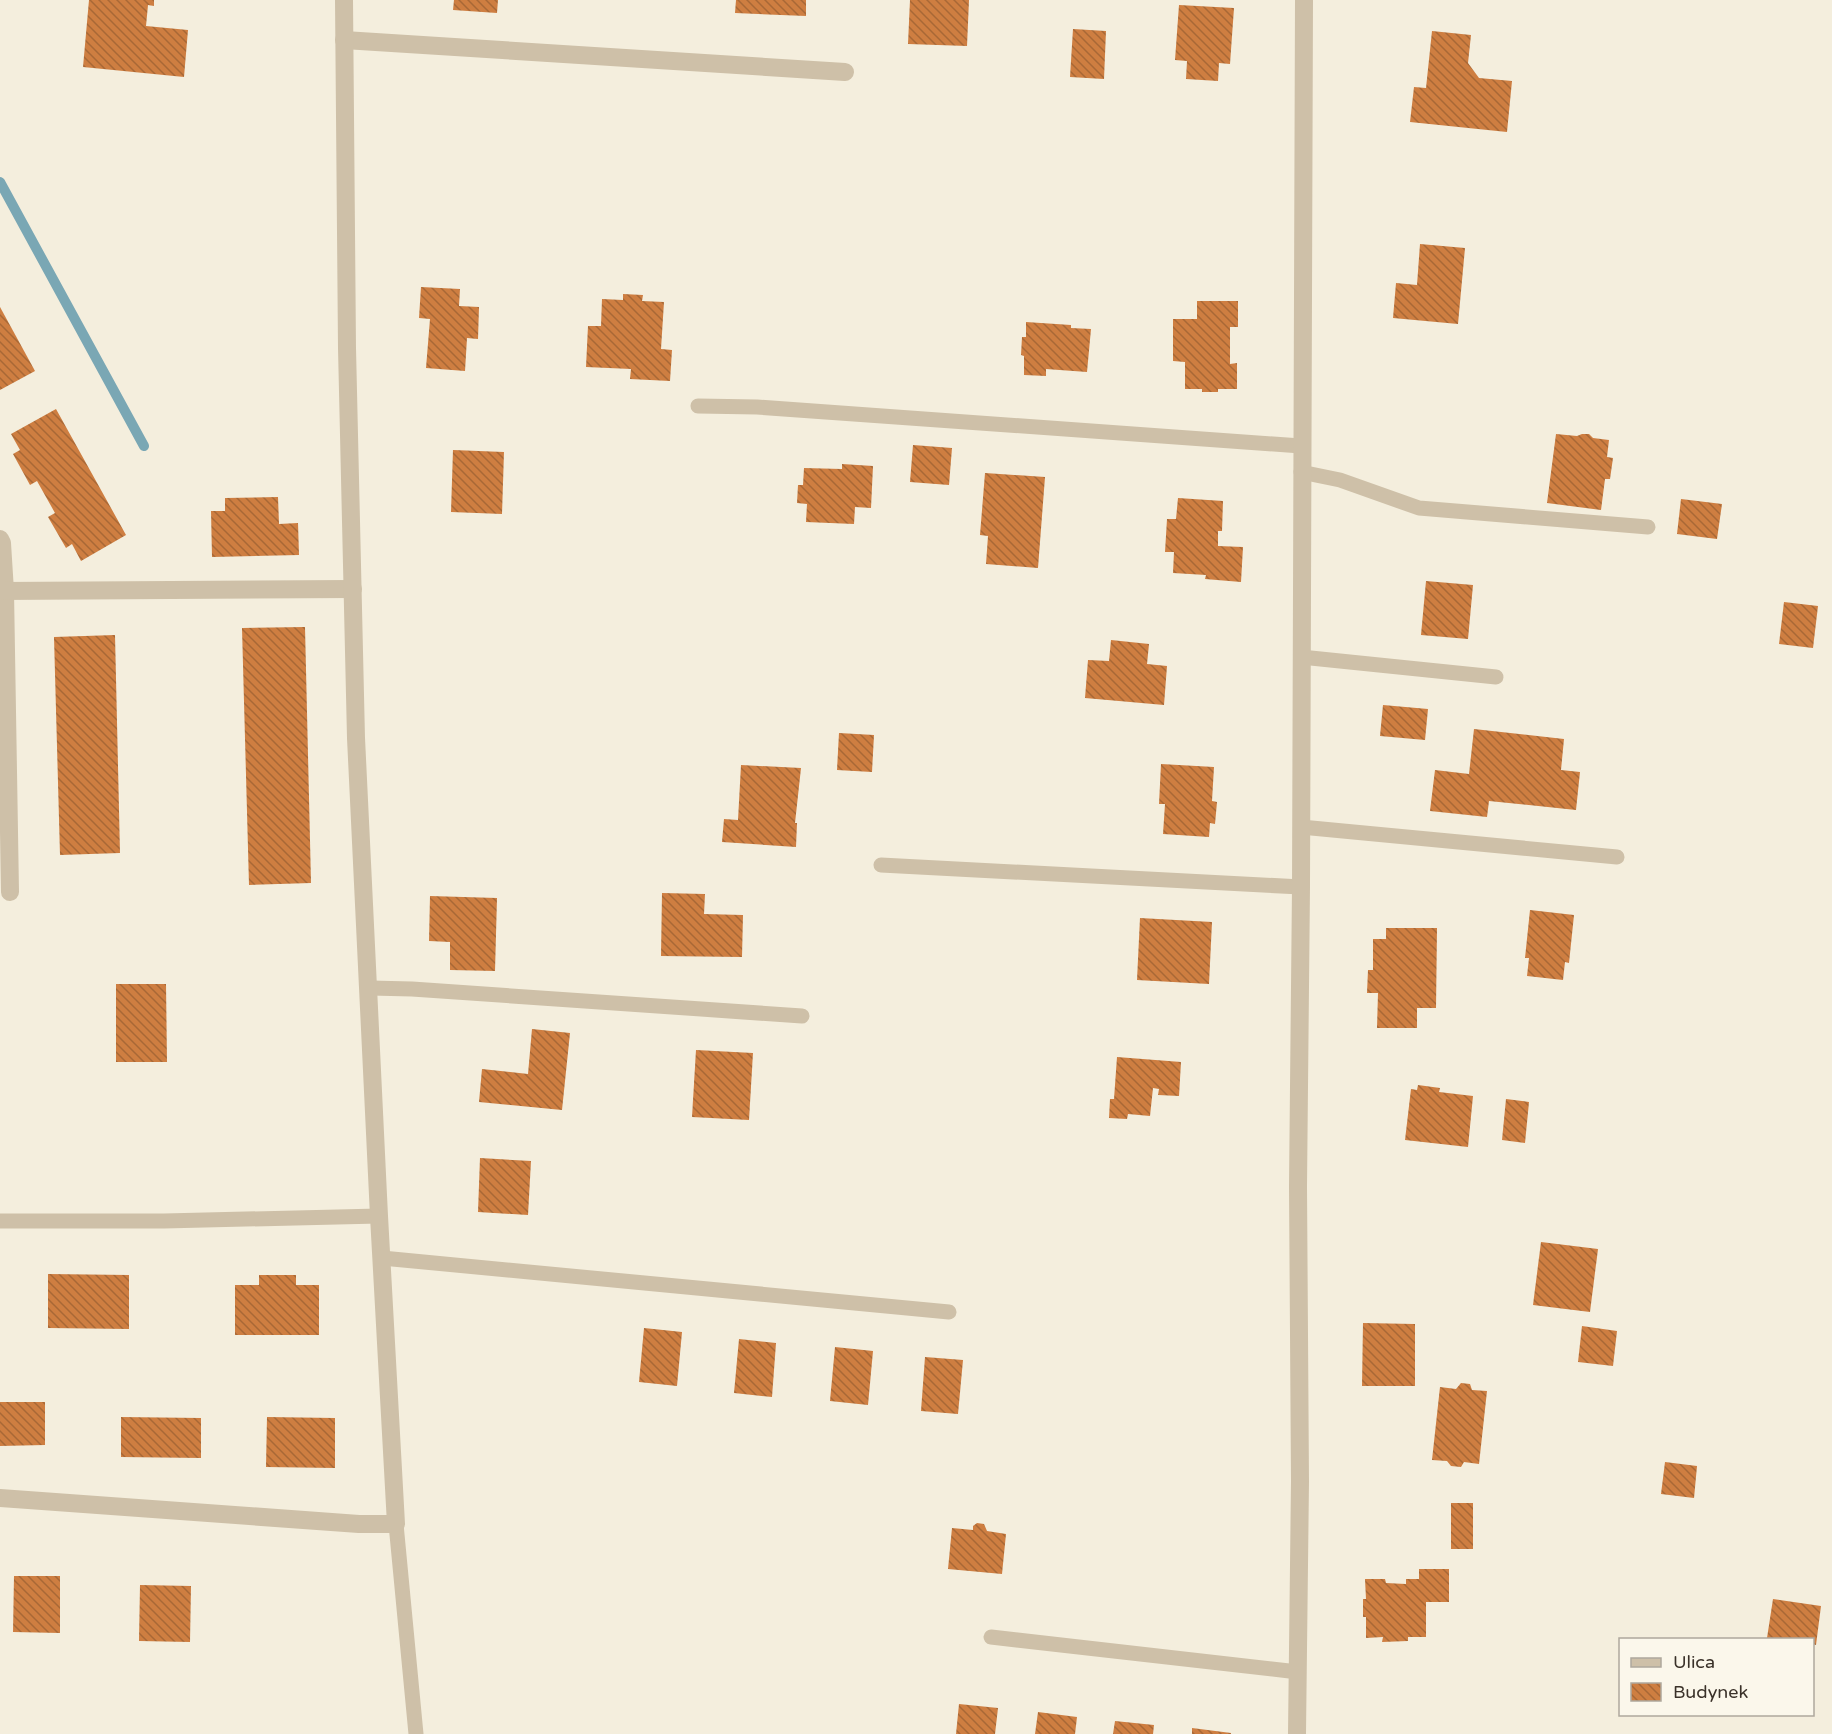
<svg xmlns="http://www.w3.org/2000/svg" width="1832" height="1734" font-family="'Varela Round',sans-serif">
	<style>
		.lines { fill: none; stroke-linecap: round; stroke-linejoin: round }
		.stream { stroke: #7aa7b4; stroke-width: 10 }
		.building { fill: url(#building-back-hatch) }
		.lane { stroke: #cec0a8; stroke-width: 15 }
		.street { stroke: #cec0a8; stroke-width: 18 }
	</style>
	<defs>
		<pattern id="building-back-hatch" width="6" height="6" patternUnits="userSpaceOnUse" patternTransform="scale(1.5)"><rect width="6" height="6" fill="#ce7e41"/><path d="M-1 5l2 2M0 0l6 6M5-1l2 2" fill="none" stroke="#a86836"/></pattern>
	</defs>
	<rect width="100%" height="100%" fill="#f4eedd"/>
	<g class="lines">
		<polyline class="stream" points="0,182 144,446"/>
	</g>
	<g class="building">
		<polygon points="89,0 154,0 154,6 148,5 146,26 188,30 184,77 83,67"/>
		<polygon points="454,0 498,0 497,13 453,10"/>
		<polygon points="736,0 806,0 806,16 735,13"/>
		<polygon points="910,0 969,0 967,46 908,44"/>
		<polygon points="1179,5 1234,8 1230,64 1219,63 1218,81 1186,79 1187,61 1175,60"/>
		<polygon points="1073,29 1106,31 1104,79 1070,77"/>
		<polygon points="1432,31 1471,35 1468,63 1479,78 1512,81 1507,132 1410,122 1414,87 1426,88"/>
		<polygon points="1420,244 1465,248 1458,324 1393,318 1396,283 1417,285"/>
		<polygon points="421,287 460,289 459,306 479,307 478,339 467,338 465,371 426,368 430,319 419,318"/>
		<polygon points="623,294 643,295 642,301 664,302 661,349 672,350 670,381 630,379 631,369 586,367 588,326 601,326 602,299 623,300"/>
		<polygon points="1197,301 1238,301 1238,327 1230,327 1230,364 1237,363 1237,389 1218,389 1218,392 1202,392 1202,389 1185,389 1185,362 1173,361 1173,319 1197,319"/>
		<polygon points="0,307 35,371 0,390"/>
		<polygon points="1026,322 1071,325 1071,328 1091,329 1087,372 1046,369 1046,376 1024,375 1024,356 1021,355 1022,337 1026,337"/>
		<polygon points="56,409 126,535 81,561 72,544 66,548 48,517 55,513 37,481 30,485 13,454 20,450 11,434"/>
		<polygon points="1556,434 1577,436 1582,434 1589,434 1593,438 1609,440 1607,457 1613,458 1610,479 1605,479 1601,510 1547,503"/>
		<polygon points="913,445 952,448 949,485 910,482"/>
		<polygon points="453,450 504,452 502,514 451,512"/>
		<polygon points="842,464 873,466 871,508 855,507 854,524 806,522 807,504 797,503 798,485 803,485 804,468 842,469"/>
		<polygon points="985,473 1045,477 1038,568 986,564 988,536 980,535"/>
		<polygon points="278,497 279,524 298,523 299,555 212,557 211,511 225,511 225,498"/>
		<polygon points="1178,498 1223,501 1222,531 1218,531 1218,546 1243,547 1241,582 1205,579 1206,575 1173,573 1174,552 1165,552 1167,519 1176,519"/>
		<polygon points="1681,499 1722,504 1717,539 1677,534"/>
		<polygon points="1426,581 1473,585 1468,639 1421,635"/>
		<polygon points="1784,602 1818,606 1813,648 1779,644"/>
		<polygon points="305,627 311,883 249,885 242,628"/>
		<polygon points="115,635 120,853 60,855 54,637"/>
		<polygon points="1111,640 1149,644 1147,664 1167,666 1164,705 1085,698 1088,660 1109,661"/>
		<polygon points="1383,705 1428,709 1425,740 1380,736"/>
		<polygon points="1474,729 1564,739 1561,770 1580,772 1576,810 1489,801 1487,817 1430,811 1435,770 1469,774"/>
		<polygon points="839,733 874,735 872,772 837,770"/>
		<polygon points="1161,764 1214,767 1212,801 1217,802 1215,824 1210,823 1209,837 1163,834 1165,804 1159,804"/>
		<polygon points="741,765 801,768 795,823 797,823 796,847 722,842 724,819 738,820"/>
		<polygon points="662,893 705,894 704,914 743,915 742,957 661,956"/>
		<polygon points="430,896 497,898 495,971 450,970 450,942 429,941"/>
		<polygon points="1530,910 1574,915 1569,963 1565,962 1563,980 1527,976 1529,958 1525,958"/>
		<polygon points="1140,918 1212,922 1209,984 1137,980"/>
		<polygon points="1386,928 1437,928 1436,1008 1417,1008 1417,1028 1377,1028 1378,993 1367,993 1368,970 1373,970 1373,939 1386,939"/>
		<polygon points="116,984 166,984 167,1062 116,1062"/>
		<polygon points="532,1029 570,1033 562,1110 479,1102 482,1069 528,1074"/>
		<polygon points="696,1050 753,1053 749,1120 692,1117"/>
		<polygon points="1117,1057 1181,1062 1179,1096 1158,1095 1159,1089 1153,1088 1150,1116 1128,1114 1127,1119 1109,1118 1110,1099 1114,1099"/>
		<polygon points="1418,1085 1440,1088 1439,1092 1473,1096 1468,1147 1405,1140 1411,1089 1417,1090"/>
		<polygon points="1506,1099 1529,1102 1525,1143 1502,1140"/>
		<polygon points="480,1158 531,1161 528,1215 478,1212"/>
		<polygon points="1541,1242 1598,1249 1590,1312 1533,1305"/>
		<polygon points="48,1274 129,1275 129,1329 48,1328"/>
		<polygon points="259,1275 296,1275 296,1285 319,1285 319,1335 235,1335 235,1285 259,1285"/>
		<polygon points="1363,1323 1415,1324 1415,1386 1362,1386"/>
		<polygon points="1582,1326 1617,1331 1613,1366 1578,1362"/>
		<polygon points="644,1328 682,1332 677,1386 639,1382"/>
		<polygon points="739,1339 776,1343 772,1397 734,1393"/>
		<polygon points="835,1347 873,1351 868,1405 830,1401"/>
		<polygon points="925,1357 963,1360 958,1414 921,1411"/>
		<polygon points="1461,1383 1470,1384 1472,1390 1487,1391 1479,1464 1464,1462 1461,1467 1451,1466 1447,1461 1432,1460 1440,1387 1456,1389"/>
		<polygon points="0,1402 45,1402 45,1445 0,1446"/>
		<polygon points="121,1417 201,1418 201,1458 121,1457"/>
		<polygon points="267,1417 335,1418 335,1468 266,1467"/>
		<polygon points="1665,1462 1697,1466 1694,1498 1661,1494"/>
		<rect x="1451" y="1503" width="22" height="46"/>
		<polygon points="977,1523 984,1524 987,1531 1006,1534 1002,1574 948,1569 952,1528 973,1530 973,1526"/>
		<polygon points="1419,1569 1449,1569 1449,1602 1426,1602 1426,1637 1408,1637 1408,1641 1382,1642 1383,1637 1366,1638 1366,1617 1363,1617 1363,1599 1366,1599 1365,1579 1385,1579 1386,1583 1406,1584 1406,1579 1419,1579"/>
		<polygon points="14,1576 60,1576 60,1633 13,1632"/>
		<polygon points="140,1585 191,1586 190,1642 139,1641"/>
		<polygon points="1773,1599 1821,1606 1816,1645 1812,1644 1812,1640 1767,1638"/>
		<polygon points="959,1704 998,1708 995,1734 956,1734"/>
		<polygon points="1038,1712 1077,1717 1075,1734 1035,1734"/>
		<polygon points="1115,1721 1154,1725 1153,1734 1113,1734"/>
		<polygon points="1192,1728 1231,1733 1231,1734 1192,1734"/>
	</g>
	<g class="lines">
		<g class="lane">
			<polyline points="698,406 757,407 1301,446"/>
			<polyline points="1301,472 1340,480 1419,508 1648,527"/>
			<polyline points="1301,657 1496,677"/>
			<polyline points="1301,827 1617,857"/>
			<polyline points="881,865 1301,887"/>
			<polyline points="370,988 412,989 802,1016"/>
			<polyline points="0,1221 164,1221 379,1216"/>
			<polyline points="382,1258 949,1312"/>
			<polyline points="396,1524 416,1734"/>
			<polyline points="991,1637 1298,1672"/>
		</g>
		<g class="street">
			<polyline points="344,40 845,72"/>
			<polyline points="0,539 2,543 5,591 10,892"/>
			<polyline points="0,591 353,589"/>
			<polyline points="0,1498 359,1524 396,1524 379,1216 356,738 347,348 344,0"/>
			<polyline points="1297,1734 1300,1481 1298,1187 1301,887 1304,0"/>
		</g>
	</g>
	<rect x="1619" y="1638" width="195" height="78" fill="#fbf7eb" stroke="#aea89d" stroke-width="1.5"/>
	<rect x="1631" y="1658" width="30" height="9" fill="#cec0a8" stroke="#aea89d" stroke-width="1.5"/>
	<text x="1673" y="1668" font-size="18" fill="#3a3129">Ulica</text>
	<rect x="1631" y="1683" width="30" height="18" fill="url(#building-back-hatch)" stroke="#aea89d" stroke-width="1.5"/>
	<text x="1673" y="1698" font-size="18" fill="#3a3129">Budynek</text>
</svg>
